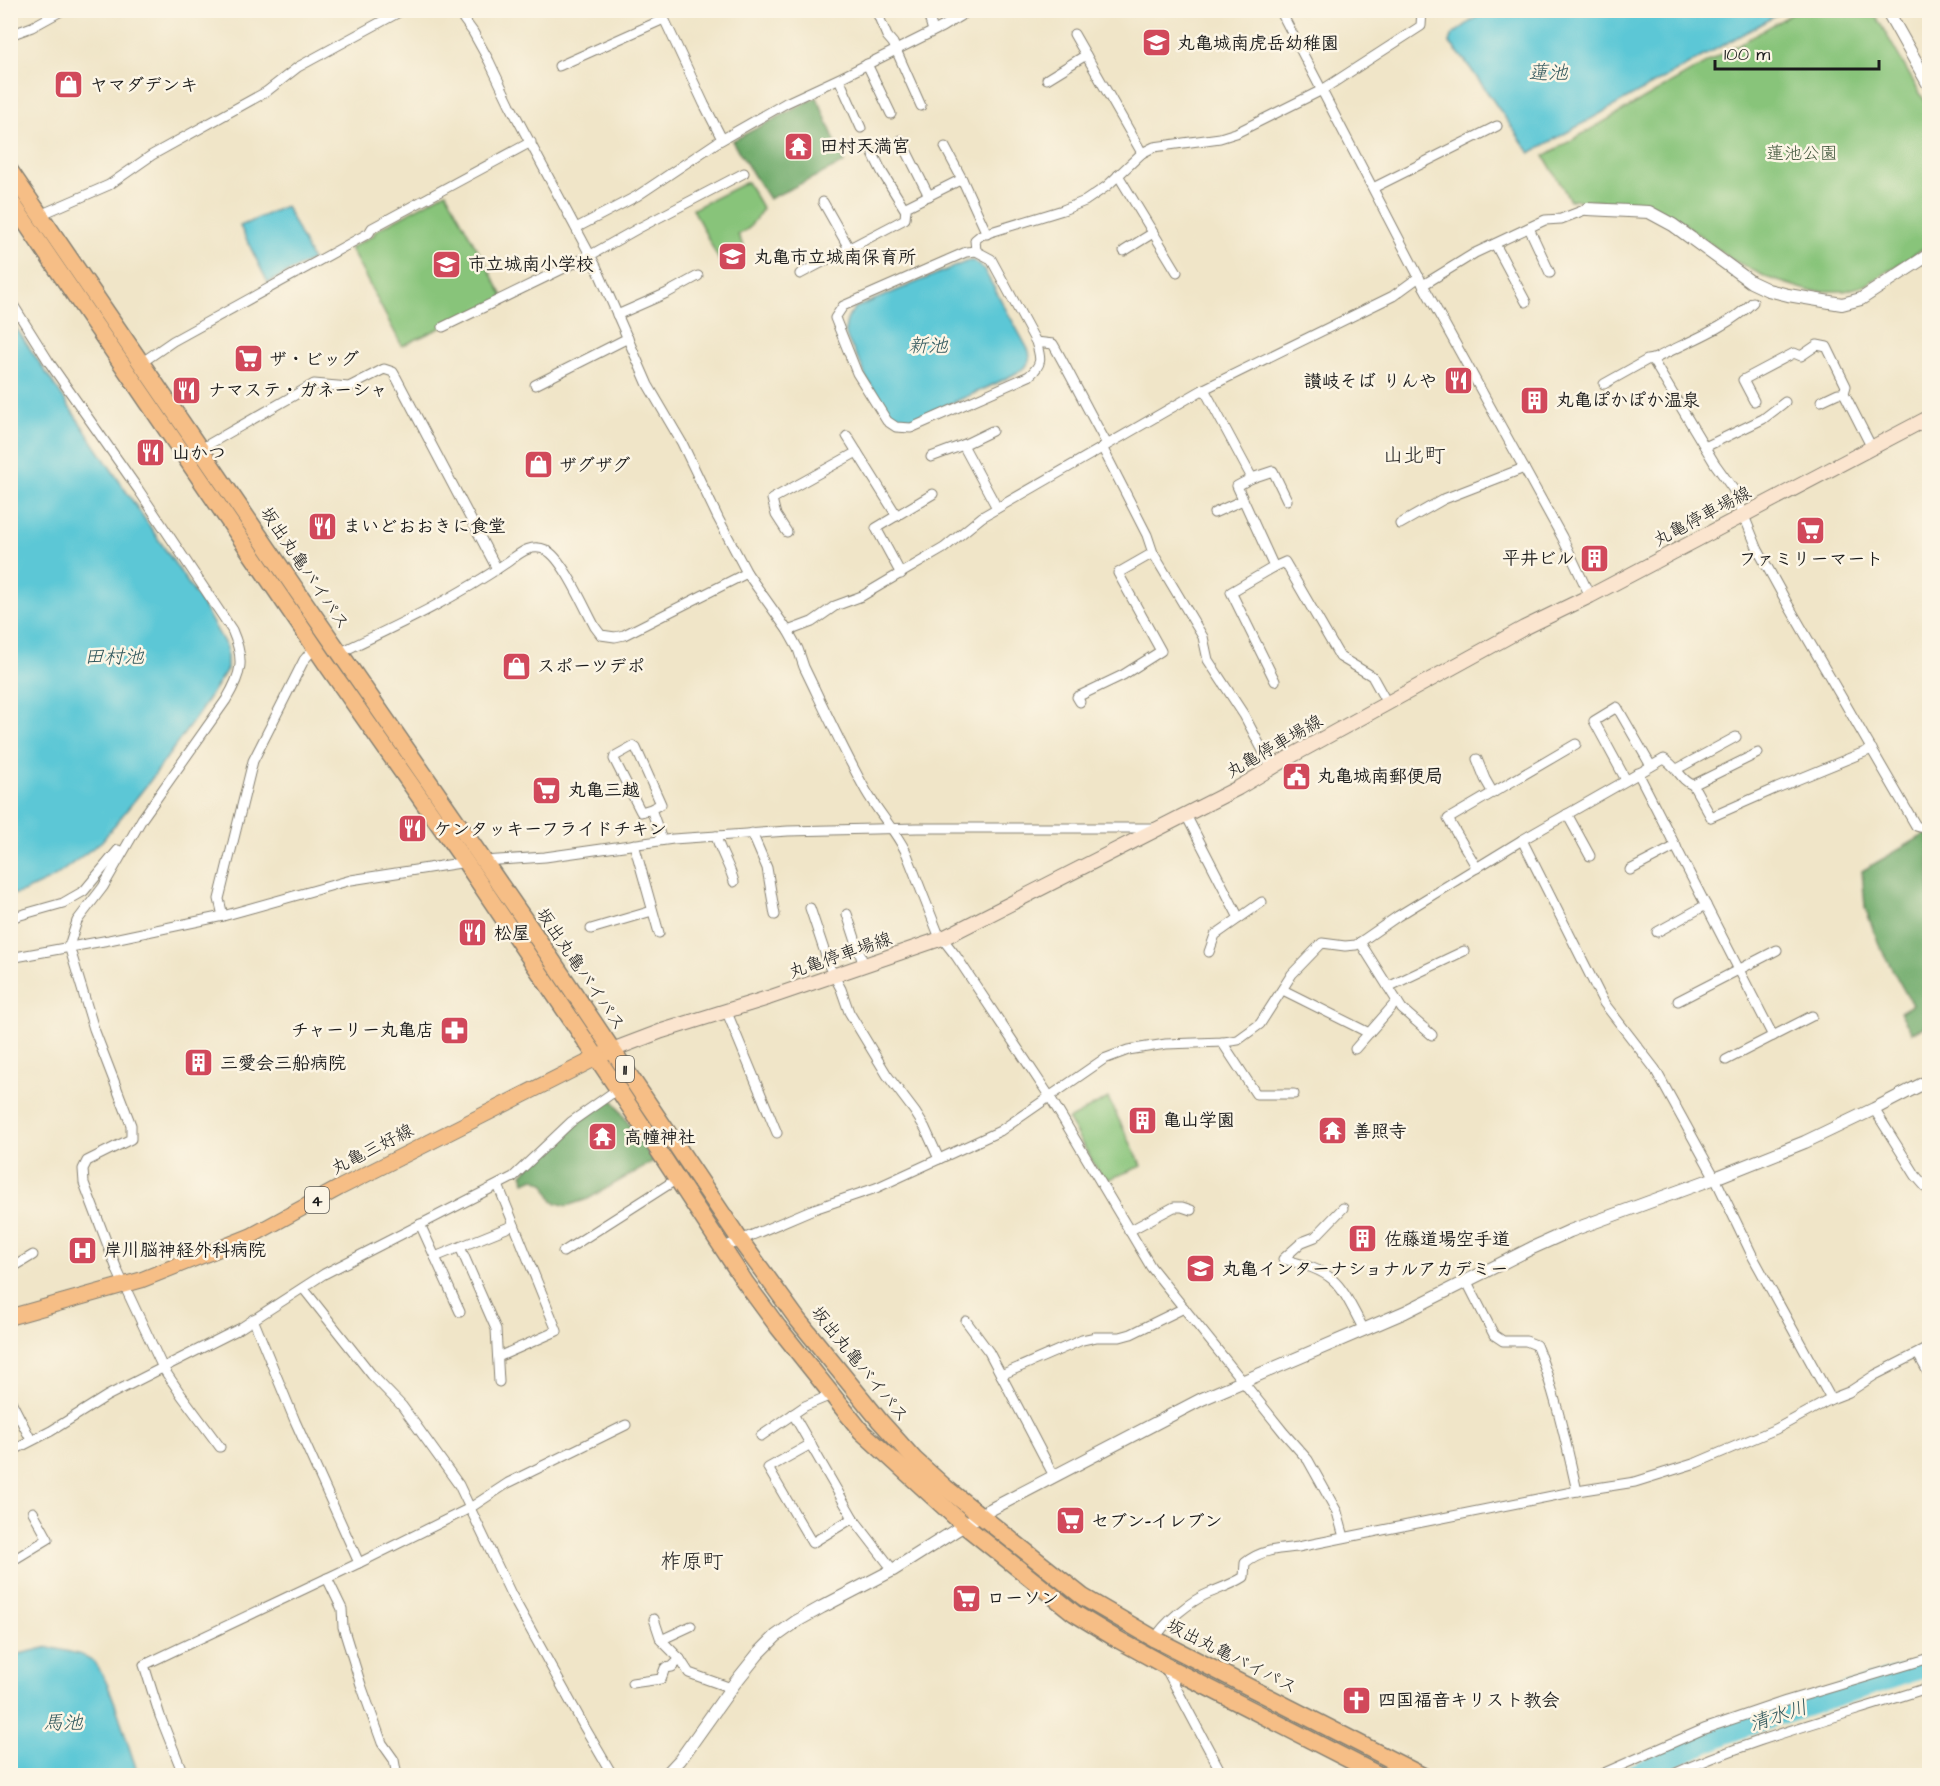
<svg xmlns="http://www.w3.org/2000/svg" width="1940" height="1786" font-family="'Architects Daughter','Klee One',sans-serif">
	<style>
		.green { fill: #88c47a; stroke: #52704b; stroke-width: 1.5 }
		.forest { fill: #6eaa6a; stroke: #456343; stroke-width: 1.5 }
		.water { fill: #5cc7d6; stroke: #3c7279; stroke-width: 1.5 }
		.lines { fill: none; stroke-linecap: round; stroke-linejoin: round }
		.river { stroke: #5cc7d6; stroke-width: 20 }
		.minor-casing { stroke: #868072; stroke-width: 11 }
		.tertiary-casing { stroke: #868072; stroke-width: 14 }
		.secondary-casing { stroke: #868072; stroke-width: 16 }
		.primary-casing { stroke: #868072; stroke-width: 17 }
		.trunk-casing { stroke: #868072; stroke-width: 19 }
		.minor { stroke: #fff; stroke-width: 9 }
		.tertiary { stroke: #fff; stroke-width: 12 }
		.secondary { stroke: #fbe5cf; stroke-width: 14 }
		.primary { stroke: #f6be86; stroke-width: 15 }
		.trunk { stroke: #f6be86; stroke-width: 16 }
		.labels { text-anchor: middle; stroke-width: 5; stroke-linejoin: round; paint-order: stroke }
		.shield { fill: #fcf5e5; stroke: #5f5d58; stroke-width: 1.5 }
		.shield-label { font-size: 16px; font-weight: bold; fill: #1c1c1c }
		.poi-label { font-size: 18px; font-weight: bold; fill: #1c1c1c; stroke: #fcf5e5; text-anchor: start }
		.park-label { font-size: 18px; fill: #42573d; stroke: #fcf5e5 }
		.street-label { font-size: 18px; fill: #1c1c1c; stroke: #fcf5e5 }
		.water-label { font-size: 20px; font-style: italic; fill: #32585d; stroke: #fcf5e5 }
		.quarter-label { font-size: 21px; fill: #1c1c1c; stroke: #fcf5e5 }
	</style>
	<rect width="100%" height="100%" fill="#fcf5e5"/>
	<filter id="ink" filterUnits="userSpaceOnUse"><feTurbulence type="fractalNoise" baseFrequency=".0167" numOctaves="2"/><feDisplacementMap in="SourceGraphic" scale="12" xChannelSelector="R" yChannelSelector="G"/><feConvolveMatrix kernelMatrix="1 2 1 2 8 2 1 2 1" color-interpolation-filters="sRGB"/></filter>
	<filter id="wash" filterUnits="userSpaceOnUse"><feTurbulence type="fractalNoise" baseFrequency=".008" numOctaves="4" result="noise"/><feDisplacementMap in="SourceGraphic" scale="24" xChannelSelector="R" yChannelSelector="G"/><feGaussianBlur stdDeviation="1.35" result="paint"/><feColorMatrix in="noise" values="0 0 0 0 0 0 0 0 0 0 0 0 0 0 0 0 0 1.4 0 .05"/><feComposite in="paint" operator="in"/></filter>
	<g filter="url(#wash)">
		<rect width="100%" height="100%" fill="#f0e5c8"/>
		<g class="green">
			<polygon points="1797,11 1873,11 1929,109 1929,245 1866,285 1845,291 1810,291 1768,278 1731,259 1682,222 1644,204 1570,200 1544,156"/>
			<polygon points="747,182 763,209 748,229 738,235 744,247 722,266 693,209"/>
			<polygon points="446,192 504,298 402,346 350,248 374,235 375,231"/>
			<polygon points="1108,1098 1142,1166 1104,1181 1068,1120"/>
		</g>
		<g class="forest">
			<polygon points="817,97 844,163 769,199 732,141"/>
			<polygon points="1929,832 1930,925 1927,935 1930,942 1929,1024 1912,1033 1900,1012 1912,1005 1880,947 1865,907 1862,871"/>
			<polygon points="612,1099 654,1161 588,1199 567,1206 553,1202 545,1184 534,1178 525,1182 522,1174 571,1126"/>
		</g>
		<g class="water">
			<polygon points="1486,10 1784,10 1784,11 1530,153 1466,62 1449,42 1451,36"/>
			<polygon points="286,206 312,260 268,283 240,226"/>
			<path d="M968,261h6l9,7 46,83c1,4 1,10 -2,14 -8,12 -100,48 -120,57h-8l-7,-4 -27,-42c-4,-25 -35,-41 -10,-68z"/>
			<polygon points="10,319 200,601 227,648 227,669 201,710 150,781 102,841 53,878 23,892 11,895"/>
			<path d="M49,1647c10,3 33,6 41,12 22,16 37,90 49,116h-128v-119z"/>
		</g>
		<g class="lines">
			<polyline class="river" points="1630,1776 1738,1729 1930,1666"/>
		</g>
	</g>
	<g filter="url(#ink)">
		<g class="lines">
			<defs>
				<g id="minor">
					<path d="M457,10l16,22 16,29 21,44 86,161 52,119 34,58 36,75 29,55 41,58 10,18 6,18c20,41 39,83 62,124 12,21 29,39 40,61l32,81 18,23 94,141 101,170 133,166 24,27 29,52 7,25"/>
					<polyline points="660,10 704,104 722,139"/>
					<polyline points="876,10 887,36 893,43 921,106"/>
					<polyline points="927,10 933,31"/>
					<polyline points="1280,10 1423,285 1562,537 1590,596"/>
					<polyline points="1074,34 1142,153"/>
					<polyline points="10,35 32,27 63,10"/>
					<polyline points="867,64 891,114"/>
					<polyline points="559,66 664,19"/>
					<polyline points="839,79 861,128"/>
					<polyline points="1047,79 1086,55"/>
					<polyline points="901,140 929,196"/>
					<polyline points="945,147 962,179"/>
					<polyline points="873,154 882,172 906,211"/>
					<polyline points="1118,175 1177,272"/>
					<polyline points="1373,188 1497,126"/>
					<polyline points="823,202 849,248"/>
					<polyline points="40,215 109,185 152,155 266,92 298,67 403,10"/>
					<polyline points="576,228 637,196 716,143 786,103 842,77 942,27 970,10"/>
					<polyline points="1529,228 1550,273"/>
					<polyline points="1495,244 1526,302"/>
					<polyline points="976,251 975,240 981,235 1063,210 1085,201 1107,186 1142,153 1154,147 1220,138 1236,133 1322,90 1421,26 1422,10"/>
					<polyline points="1124,251 1153,233"/>
					<polyline points="800,274 905,219 906,207 962,179 987,234"/>
					<polyline points="1423,285 1475,253 1545,220 1561,219 1587,209"/>
					<path d="M10,300l39,62 89,127 94,141c13,30 10,43 -6,70l-84,119 -39,68 -26,34 -8,25 25,83 37,96v14l-44,22 -4,8 1,14 34,89 45,96 19,28 38,51"/>
					<polyline points="617,315 667,293 698,276"/>
					<polyline points="443,327 589,256 637,229 744,173"/>
					<path d="M1036,342c5,16 7,22 -7,34l-118,52 -15,-1 -9,-6 -30,-48 -22,-55 8,-12 123,-54 10,-1 15,8 45,83 17,2c19,33 35,67 54,100"/>
					<polyline points="1652,359 1715,464 1733,489 1758,550 1787,603 1916,826 1923,828 1930,825"/>
					<polyline points="141,363 173,341 369,233 372,228 531,142"/>
					<path d="M1604,384l43,-24 7,-1c33,-17 73,-31 99,-57"/>
					<polyline points="535,385 628,338"/>
					<polyline points="1204,389 1252,478 1237,486 1274,567 1231,592 1275,681"/>
					<polyline points="1754,401 1743,380 1794,353 1801,356 1817,345 1827,347 1846,386 1844,393 1872,448"/>
					<polyline points="1821,401 1838,393 1844,393"/>
					<polyline points="847,436 897,516"/>
					<polyline points="963,445 992,431"/>
					<polyline points="1102,447 1147,535 1153,553 1203,637 1208,660 1244,715 1272,768"/>
					<polyline points="1705,447 1763,419 1785,402"/>
					<polyline points="197,451 314,384 349,387 384,369 393,372 397,379 497,569"/>
					<polyline points="931,457 963,445 997,508"/>
					<polyline points="1252,478 1273,471 1287,500"/>
					<polyline points="1214,513 1243,500"/>
					<polyline points="1400,524 1444,499 1524,468"/>
					<polyline points="787,532 776,515 772,499 857,452"/>
					<polyline points="1274,567 1285,562 1340,657 1372,676 1387,703"/>
					<polyline points="901,574 876,528 933,494"/>
					<polyline points="788,631 812,622 835,606 862,596 889,580 944,548 982,517 1204,389 1393,296 1419,277"/>
					<path d="M339,653c59,-28 117,-55 170,-92 11,-8 23,-18 37,-11 17,8 39,59 49,77l6,8 14,2 9,-2 123,-62"/>
					<polyline points="1080,702 1077,697 1123,675 1161,651 1118,573 1153,553"/>
					<polyline points="1758,753 1693,785 1711,817 1777,788 1872,749"/>
					<polyline points="1477,759 1485,779 1493,793"/>
					<polyline points="1677,769 1736,737"/>
					<polyline points="1638,773 1773,1036"/>
					<polyline points="1626,780 1594,721 1617,707 1651,766"/>
					<polyline points="651,809 641,812 614,759 615,756 633,746 636,748 661,804 651,809 662,840"/>
					<polyline points="1567,814 1590,856"/>
					<polyline points="1186,815 1239,918"/>
					<polyline points="752,833 767,868 775,915"/>
					<path d="M716,836c4,16 14,30 18,46"/>
					<polyline points="1522,840 1604,1003 1655,1069 1715,1178 1753,1257 1831,1399"/>
					<polyline points="634,844 659,933"/>
					<polyline points="484,861 545,857 673,839 788,831 917,828 1155,828"/>
					<polyline points="1477,868 1448,819 1576,744"/>
					<polyline points="1630,870 1676,846"/>
					<polyline points="810,908 830,968 841,989 849,1012 887,1075 915,1112 925,1128 939,1159"/>
					<polyline points="847,914 864,966"/>
					<polyline points="223,916 219,899 253,761 304,660 315,647"/>
					<polyline points="10,918 63,903 84,891 118,850"/>
					<polyline points="591,929 652,911"/>
					<polyline points="1657,932 1706,905"/>
					<polyline points="1360,942 1402,1009 1432,1035"/>
					<polyline points="1209,952 1215,935 1262,902"/>
					<polyline points="10,958 109,940 223,916 351,880 467,862"/>
					<polyline points="1388,987 1464,951"/>
					<polyline points="1283,990 1369,1033"/>
					<polyline points="1678,1001 1777,950"/>
					<polyline points="726,1010 777,1133"/>
					<polyline points="1222,1042 1256,1094 1294,1094"/>
					<polyline points="1355,1049 1397,1001"/>
					<polyline points="1726,1060 1812,1016"/>
					<polyline points="1874,1109 1916,1176 1930,1192"/>
					<polyline points="498,1185 557,1331 498,1357"/>
					<path d="M1343,1208l-28,29 -13,5 -19,17c55,14 55,22 80,69"/>
					<polyline points="420,1224 460,1312"/>
					<polyline points="1129,1231 1174,1207 1182,1207 1191,1210"/>
					<polyline points="460,1247 496,1329 499,1382"/>
					<path d="M722,1248l89,-38 65,-22 124,-57 104,-72 24,-9 38,-6 58,-2 14,-2 22,-16 32,-50 30,-31 23,3 11,-1 42,-29 124,-76 142,-81c14,8 16,21 29,26"/>
					<polyline points="563,1252 677,1179"/>
					<polyline points="435,1257 514,1225"/>
					<polyline points="10,1269 33,1255"/>
					<path d="M1466,1280l28,55 9,6h23l10,4c19,45 30,98 41,146"/>
					<polyline points="303,1288 372,1375 402,1406 459,1485 511,1594 585,1728 613,1776"/>
					<polyline points="253,1319 295,1421 359,1563"/>
					<polyline points="966,1321 989,1352 1054,1476"/>
					<polyline points="1918,1354 1930,1376"/>
					<polyline points="1001,1375 1082,1340 1096,1337 1120,1337 1131,1334 1184,1308"/>
					<polyline points="10,1399 31,1440"/>
					<polyline points="793,1414 853,1518 893,1570"/>
					<polyline points="761,1436 805,1406 831,1395"/>
					<polyline points="811,1444 768,1468 812,1543 853,1518"/>
					<polyline points="10,1452 51,1431 107,1396 239,1329 324,1274 513,1177 571,1122 618,1089"/>
					<polyline points="10,1562 48,1539 33,1512"/>
					<polyline points="327,1578 342,1609 343,1627 361,1685 382,1743 394,1760 397,1776"/>
					<polyline points="654,1619 661,1640 680,1659 689,1673 731,1688"/>
					<path d="M1155,1639c8,-16 37,-39 54,-46 12,-5 24,-9 35,-16l1,-14c15,-13 33,-14 53,-16l279,-56 58,-9 61,-19 80,-34 55,-30 18,-7 26,-17 55,-28"/>
					<polyline points="661,1640 691,1626"/>
					<polyline points="1165,1667 1223,1776"/>
					<polyline points="632,1683 661,1679 665,1668 672,1667 680,1659"/>
					<polyline points="184,1776 160,1716 144,1665 359,1563 470,1508 508,1483 626,1425"/>
					<polyline points="1597,1776 1704,1729 1786,1701 1930,1658"/>
					<path d="M1669,1776c84,-38 173,-60 261,-89"/>
				</g>
				<g id="tertiary">
					<polyline points="1887,10 1930,87"/>
					<polyline points="1587,209 1649,212 1673,225 1751,282 1768,290 1788,295 1842,304 1861,299 1930,254"/>
					<polyline points="665,1776 680,1760 734,1684 758,1654 776,1636 797,1621 822,1607 893,1570 980,1515 1202,1399 1405,1312 1532,1248 1570,1231 1715,1178 1805,1142 1874,1109 1930,1080"/>
				</g>
				<polyline id="secondary" points="612,1050 662,1031 768,998 943,938 1238,788 1295,754 1524,628 1590,596 1930,417"/>
				<polyline id="primary" points="10,1317 141,1280 251,1236 339,1188 606,1053"/>
				<g id="trunk">
					<polyline points="10,171 297,591 531,929 740,1240 798,1320 880,1421 915,1460 946,1488 1083,1597 1155,1639 1423,1776"/>
					<polyline points="10,200 327,665 466,863 618,1089 745,1282 778,1327 861,1431 964,1525 1074,1613 1117,1639 1164,1665 1381,1776"/>
				</g>
			</defs>
			<use href="#minor" class="minor-casing"/>
			<use href="#tertiary" class="tertiary-casing"/>
			<use href="#secondary" class="secondary-casing"/>
			<use href="#primary" class="primary-casing"/>
			<use href="#trunk" class="trunk-casing"/>
			<use href="#minor" class="minor"/>
			<use href="#tertiary" class="tertiary"/>
			<use href="#secondary" class="secondary"/>
			<use href="#primary" class="primary"/>
			<use href="#trunk" class="trunk"/>
		</g>
	</g>
	<defs>
		<symbol id="school-square" viewBox="-11 -11 22 22"><rect x="-9" y="-9" width="18" height="18" rx="4" fill="#d1495b" stroke="#fcf5e5"/><path d="M0-5L7-2L0 1L-7-2ZM-4 1L0 2.5L4 1V4Q0 6-4 4Z" fill="#fff"/></symbol>
		<symbol id="shop-square" viewBox="-11 -11 22 22"><rect x="-9" y="-9" width="18" height="18" rx="4" fill="#d1495b" stroke="#fcf5e5"/><path d="M-5-2.5h2.3a2.7 3.5 0 0 1 5.4 0H5L5.5 6h-11ZM-1.5-2.5h3a1.5 2.3 0 0 0-3 0Z" fill="#fff"/></symbol>
		<symbol id="temple-square" viewBox="-11 -11 22 22"><rect x="-9" y="-9" width="18" height="18" rx="4" fill="#d1495b" stroke="#fcf5e5"/><path d="M0-6L5-2H3V0L6.5 2.5H4V6H1.5V3h-3V6H-4V2.5H-6.5L-3 0V-2H-5Z" fill="#fff"/></symbol>
		<symbol id="supermarket-square" viewBox="-11 -11 22 22"><rect x="-9" y="-9" width="18" height="18" rx="4" fill="#d1495b" stroke="#fcf5e5"/><path d="M-6-5.5h2.5l.6 2H6L4.5 2H-2.5L-4.4-4H-6ZM-1.5 3.2a1.3 1.3 0 1 0 .1 0ZM3 3.2a1.3 1.3 0 1 0 .1 0Z" fill="#fff"/></symbol>
		<symbol id="restaurant-square" viewBox="-11 -11 22 22"><rect x="-9" y="-9" width="18" height="18" rx="4" fill="#d1495b" stroke="#fcf5e5"/><path d="M-5-6h1v4h1v-4h1v4h1v-4h1v5L-1.5 .5V6h-2V.5L-5-1ZM5-6V6H3V1.5H1.5Q1.5-4 5-6Z" fill="#fff"/></symbol>
		<symbol id="building-square" viewBox="-11 -11 22 22"><rect x="-9" y="-9" width="18" height="18" rx="4" fill="#d1495b" stroke="#fcf5e5"/><path d="M-4-6H4V6H1V3H-1V6H-4ZM-2.5-4.3h1.7v1.8h-1.7ZM.8-4.3h1.7v1.8H.8ZM-2.5-1h1.7V.8h-1.7ZM.8-1h1.7V.8H.8Z" fill="#fff"/></symbol>
		<symbol id="civic-square" viewBox="-11 -11 22 22"><rect x="-9" y="-9" width="18" height="18" rx="4" fill="#d1495b" stroke="#fcf5e5"/><path d="M-.6-6.5H3V-4.5H.6V-3L4-1V1h2V6H-6V1h2V-1L-.6-3ZM-1.2 2.5V6h2.4V2.5Z" fill="#fff"/></symbol>
		<symbol id="pharmacy-square" viewBox="-11 -11 22 22"><rect x="-9" y="-9" width="18" height="18" rx="4" fill="#d1495b" stroke="#fcf5e5"/><path d="M-2-6h4v4h4v4h-4v4h-4v-4h-4v-4h4Z" fill="#fff"/></symbol>
		<symbol id="hospital-square" viewBox="-11 -11 22 22"><rect x="-9" y="-9" width="18" height="18" rx="4" fill="#d1495b" stroke="#fcf5e5"/><path d="M-5-5h3v3.5h4V-5h3V5h-3V1.5h-4V5h-3Z" fill="#fff"/></symbol>
		<symbol id="church-square" viewBox="-11 -11 22 22"><rect x="-9" y="-9" width="18" height="18" rx="4" fill="#d1495b" stroke="#fcf5e5"/><path d="M-1.2-6h2.4v3.5h3.3v2.4h-3.3V6h-2.4V-.1h-3.3v-2.4h3.3Z" fill="#fff"/></symbol>
	</defs>
	<g fill-rule="evenodd">
		<use href="#school-square" x="1140" y="26" width="33" height="33"/>
		<use href="#shop-square" x="52" y="68" width="33" height="33"/>
		<use href="#temple-square" x="782" y="130" width="33" height="33"/>
		<use href="#school-square" x="716" y="240" width="33" height="33"/>
		<use href="#school-square" x="430" y="248" width="33" height="33"/>
		<use href="#supermarket-square" x="232" y="342" width="33" height="33"/>
		<use href="#restaurant-square" x="1442" y="364" width="33" height="33"/>
		<use href="#restaurant-square" x="170" y="374" width="33" height="33"/>
		<use href="#building-square" x="1518" y="384" width="33" height="33"/>
		<use href="#restaurant-square" x="134" y="436" width="33" height="33"/>
		<use href="#shop-square" x="522" y="448" width="33" height="33"/>
		<use href="#restaurant-square" x="306" y="510" width="33" height="33"/>
		<use href="#supermarket-square" x="1794" y="514" width="33" height="33"/>
		<use href="#building-square" x="1578" y="542" width="33" height="33"/>
		<use href="#shop-square" x="500" y="650" width="33" height="33"/>
		<use href="#civic-square" x="1280" y="760" width="33" height="33"/>
		<use href="#supermarket-square" x="530" y="774" width="33" height="33"/>
		<use href="#restaurant-square" x="396" y="812" width="33" height="33"/>
		<use href="#restaurant-square" x="456" y="916" width="33" height="33"/>
		<use href="#pharmacy-square" x="438" y="1014" width="33" height="33"/>
		<use href="#building-square" x="182" y="1046" width="33" height="33"/>
		<use href="#building-square" x="1126" y="1104" width="33" height="33"/>
		<use href="#temple-square" x="1316" y="1114" width="33" height="33"/>
		<use href="#temple-square" x="586" y="1120" width="33" height="33"/>
		<use href="#building-square" x="1346" y="1222" width="33" height="33"/>
		<use href="#hospital-square" x="66" y="1234" width="33" height="33"/>
		<use href="#school-square" x="1184" y="1252" width="33" height="33"/>
		<use href="#supermarket-square" x="1054" y="1504" width="33" height="33"/>
		<use href="#supermarket-square" x="950" y="1582" width="33" height="33"/>
		<use href="#church-square" x="1340" y="1684" width="33" height="33"/>
	</g>
	<g class="labels">
		<g class="shield">
			<rect x="616" y="1056" width="18" height="26" rx="4.5"/>
			<rect x="305" y="1187" width="24" height="26" rx="4.5"/>
		</g>
		<g class="shield-label">
			<text x="625" y="1075">11</text>
			<text x="317" y="1206">4</text>
		</g>
		<g class="poi-label">
			<text x="1177" y="49">丸亀城南虎岳幼稚園</text>
			<text x="90" y="91">ヤマダデンキ</text>
			<text x="820" y="152">田村天満宮</text>
			<text x="754" y="263">丸亀市立城南保育所</text>
			<text x="468" y="270">市立城南小学校</text>
			<text x="269" y="365">ザ・ビッグ</text>
			<text x="1437" y="387" text-anchor="end">讃岐そば りんや</text>
			<text x="208" y="396">ナマステ・ガネーシャ</text>
			<text x="1556" y="406">丸亀ぽかぽか温泉</text>
			<text x="172" y="459">山かつ</text>
			<text x="559" y="471">ザグザグ</text>
			<text x="343" y="532">まいどおおきに食堂</text>
			<text x="1574" y="564" text-anchor="end">平井ビル</text>
			<text x="1811" y="565" text-anchor="middle">ファミリーマート</text>
			<text x="537" y="672">スポーツデポ</text>
			<text x="1317" y="782">丸亀城南郵便局</text>
			<text x="568" y="796">丸亀三越</text>
			<text x="434" y="835">ケンタッキーフライドチキン</text>
			<text x="494" y="939">松屋</text>
			<text x="434" y="1036" text-anchor="end">チャーリー丸亀店</text>
			<text x="220" y="1069">三愛会三船病院</text>
			<text x="1163" y="1126">亀山学園</text>
			<text x="1353" y="1137">善照寺</text>
			<text x="624" y="1143">高幢神社</text>
			<text x="1384" y="1245">佐藤道場空手道</text>
			<text x="104" y="1256">岸川脳神経外科病院</text>
			<text x="1222" y="1275">丸亀インターナショナルアカデミー</text>
			<text x="1091" y="1527">セブン-イレブン</text>
			<text x="987" y="1604">ローソン</text>
			<text x="1378" y="1706">四国福音キリスト教会</text>
		</g>
		<g class="park-label">
			<text x="1802" y="159">蓮池公園</text>
		</g>
		<g class="street-label">
			<text transform="translate(1702 516) rotate(-28)" y="6">丸亀停車場線</text>
			<text transform="translate(305 568) rotate(56)" y="6">坂出丸亀バイパス</text>
			<text transform="translate(1274 746) rotate(-30)" y="6">丸亀停車場線</text>
			<text transform="translate(840 955) rotate(-19)" y="6">丸亀停車場線</text>
			<text transform="translate(581 969) rotate(56)" y="6">坂出丸亀バイパス</text>
			<text transform="translate(372 1149) rotate(-27)" y="6">丸亀三好線</text>
			<text transform="translate(860 1364) rotate(51)" y="6">坂出丸亀バイパス</text>
			<text transform="translate(1232 1656) rotate(27)" y="6">坂出丸亀バイパス</text>
		</g>
		<g class="water-label">
			<text x="1548" y="79">蓮池</text>
			<text x="928" y="352">新池</text>
			<text x="114" y="663">田村池</text>
			<text transform="translate(1778 1715) rotate(-18)" y="7">清水川</text>
			<text x="63" y="1729">馬池</text>
		</g>
		<g class="quarter-label">
			<text x="1414" y="462">山北町</text>
			<text x="692" y="1568">柞原町</text>
		</g>
	</g>
	<rect width="1940" height="1786" fill="none" stroke="#fcf5e5" stroke-width="36"/>
	<path d="M1715 60v9h164v-9" fill="none" stroke="#1c1c1c" stroke-width="3"/>
	<text x="1724" y="60" font-size="18" fill="#1c1c1c" stroke="#fcf5e5" stroke-width="4.5" paint-order="stroke">100 m</text>
</svg>
